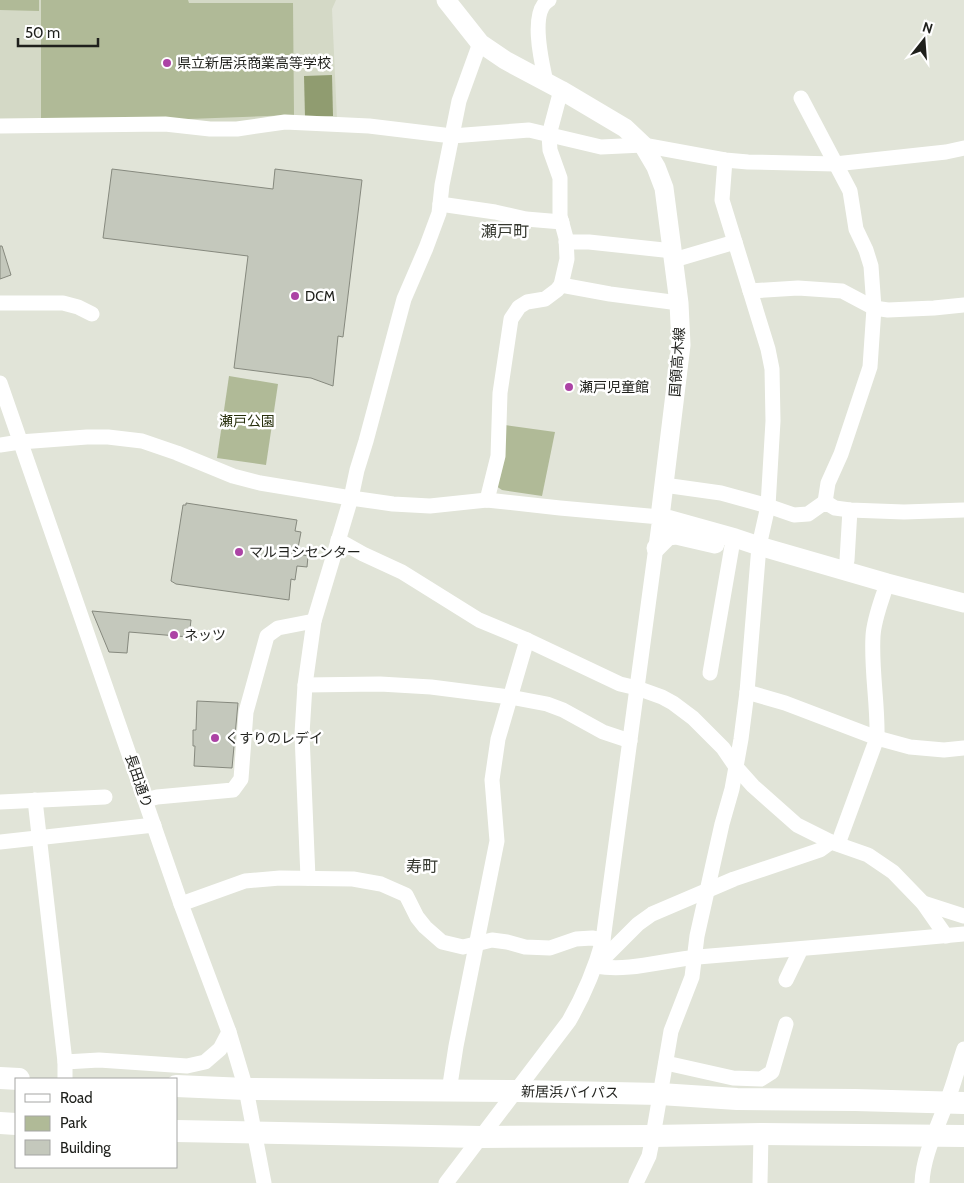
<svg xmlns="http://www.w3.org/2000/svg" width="964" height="1183" font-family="Cabin,'Noto Sans JP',sans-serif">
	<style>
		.built { fill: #d4d9c6 }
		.green { fill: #b0ba97 }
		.water { fill: #909c70 }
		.building { fill: #c4c8bc; stroke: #86897e }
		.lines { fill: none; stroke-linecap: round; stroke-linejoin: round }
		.minor { stroke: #fff; stroke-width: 15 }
		.major { stroke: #fff; stroke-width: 19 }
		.highway { stroke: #fff; stroke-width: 22 }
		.poi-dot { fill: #ac43a5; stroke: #fff; stroke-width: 2 }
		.labels { text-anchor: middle; stroke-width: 5; stroke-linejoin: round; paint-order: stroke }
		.poi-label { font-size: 14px; fill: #1f201c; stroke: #fff; text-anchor: start }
		.street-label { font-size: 14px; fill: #1f201c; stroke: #fff }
		.park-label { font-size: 14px; fill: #28300d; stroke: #fff }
		.quarter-label { font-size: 16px; fill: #35382f; stroke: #fff }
	</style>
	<rect width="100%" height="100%" fill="#e1e4d8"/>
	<polygon class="built" points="0,0 336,0 332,9 337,120 216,125 0,122"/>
	<g class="green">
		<polygon points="0,0 39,0 39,11 0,10"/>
		<polygon points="41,0 188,0 189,3 293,3 294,115 188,119 41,119"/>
		<polygon points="229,376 278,384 266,465 217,458"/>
		<polygon points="505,425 555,432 542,496 502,490 496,486"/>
	</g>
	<polygon class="water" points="332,75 333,116 305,117 304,76"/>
	<g class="building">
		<polygon points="112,169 273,189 275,169 362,180 343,337 338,336 333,386 311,378 234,368 248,256 103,238"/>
		<polygon points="0,246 2,246 11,275 0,279"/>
		<polygon points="186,503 297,520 295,531 301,532 298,548 304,549 303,555 308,556 307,567 297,566 295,580 291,579 289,600 176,584 171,581 183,505 186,505"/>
		<polygon points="92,611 191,620 189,637 129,632 127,653 109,652"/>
		<polygon points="197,701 238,703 232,768 194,766 195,746 193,746 193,730 196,730"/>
	</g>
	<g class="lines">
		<g class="minor">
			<path d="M546,82c-4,-18 -17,-71 3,-82"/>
			<polyline points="801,98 850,191 856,229 866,250 871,266 874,308 870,367 841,454 828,483 825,502"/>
			<polyline points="0,126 165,124 210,129 237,129 285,122 369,126 452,136 529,130 601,147 643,145 725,160 748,162 835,164 946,152 964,148"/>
			<polyline points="440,204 495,212 526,219 562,222"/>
			<polyline points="566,242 589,242 673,251"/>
			<polyline points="674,260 735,242"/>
			<polyline points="561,285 610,294 679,303"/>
			<polyline points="750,291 798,288 842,291 874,308 888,310 934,308 964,305"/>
			<polyline points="0,303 63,303 78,307 92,314"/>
			<polyline points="0,383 181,904 229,1032 246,1089 264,1183"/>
			<path d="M0,445l20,-3 67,-5h21l34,4 35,12 56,23 27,7 91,15 42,6 37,2 57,-6 73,8 100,9 -57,423c-8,29 -19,55 -34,81l-123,162"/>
			<polyline points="664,485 721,493 768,506 794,515 808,514 825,502 835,508 850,510 904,512 964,510"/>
			<polyline points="487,500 498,456 500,393 511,319 519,307 527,302 545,299 557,290 561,285 567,259 566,238 560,216 560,178 550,150 549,135 561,90"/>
			<polyline points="338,540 363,554 402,572 479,620 527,640 620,684 637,688 662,697 673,703 693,718 723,748 736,767 753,786 797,825 831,842 868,855 893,872 923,903 946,936"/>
			<polyline points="844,571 847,560 850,510"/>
			<polyline points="710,673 732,546"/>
			<polyline points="305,685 380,684 431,687 510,697 547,704 563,710 603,732 630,741"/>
			<polyline points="747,692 785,703 877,738 910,747 944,750 964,748"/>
			<polyline points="35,800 65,1062 65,1079"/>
			<polyline points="146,800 157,797 233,790 241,779 246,712 267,636 278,628 314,621"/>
			<polyline points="0,802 105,797"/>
			<polyline points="0,842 154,825"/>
			<path d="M838,844l39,-106c1,-34 -6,-68 -4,-102 1,-18 9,-36 14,-53"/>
			<polyline points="308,878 302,734 305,685 314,621 351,498 357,470 366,441 404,299 426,248 439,213 442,185 459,101 480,43"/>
			<polyline points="923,903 964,916"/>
			<polyline points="181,904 245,881 280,878 353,879 381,884 406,895 417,917 425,927 442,942 463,947 492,940 507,942 525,947 550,948 576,939 592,938 603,940"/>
			<polyline points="597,965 638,924 652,914 734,879 820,850 831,842"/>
			<path d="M596,966c33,6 68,-6 102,-9 89,-7 177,-15 266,-23"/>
			<polyline points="786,980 801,949"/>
			<polyline points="65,1062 99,1060 187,1066 205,1062 220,1049 229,1032"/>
			<polyline points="666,1063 733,1078 761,1079 772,1072 786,1024"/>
			<polyline points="449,1091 456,1046 497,841 492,780 498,739 527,640"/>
			<polyline points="636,1183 649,1156 653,1136 671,1031 692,977 697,936 722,824 732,789 741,739 747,692 759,546 768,506 773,421 772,369 768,349 722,200 725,160"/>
			<polyline points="760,1183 761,1134"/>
			<path d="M922,1183c1,-28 16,-56 25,-82 7,-17 11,-34 17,-52"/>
		</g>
		<g class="major">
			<polyline points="446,0 480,43 505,60 561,90 625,128 643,145 656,167 664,188 679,303 681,345 660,517 735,538 759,546 887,583 964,603"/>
			<polyline points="656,548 668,536 676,535 715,544"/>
		</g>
		<g class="highway">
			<polyline points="0,1078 19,1079"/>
			<polyline points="176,1086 246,1089 517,1091 660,1094 737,1099 855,1100 964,1103"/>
			<polyline points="0,1123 16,1124"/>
			<polyline points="176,1131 481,1137 653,1136 761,1134 964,1136"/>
		</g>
	</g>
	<g class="poi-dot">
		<circle cx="167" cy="63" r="5"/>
		<circle cx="295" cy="296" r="5"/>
		<circle cx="569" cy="387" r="5"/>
		<circle cx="239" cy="552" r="5"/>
		<circle cx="174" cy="635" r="5"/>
		<circle cx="215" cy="738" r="5"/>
	</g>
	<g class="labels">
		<g class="poi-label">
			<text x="177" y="68">県立新居浜商業高等学校</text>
			<text x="305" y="301">DCM</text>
			<text x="579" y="392">瀬戸児童館</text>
			<text x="249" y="557">マルヨシセンター</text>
			<text x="184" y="640">ネッツ</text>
			<text x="225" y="743">くすりのレデイ</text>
		</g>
		<g class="street-label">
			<text transform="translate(677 362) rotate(-86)" y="5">国領高木線</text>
			<text transform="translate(139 781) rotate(71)" y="5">長田通り</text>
			<text transform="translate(570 1092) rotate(1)" y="5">新居浜バイパス</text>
		</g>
		<g class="park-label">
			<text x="247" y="426">瀬戸公園</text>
		</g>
		<g class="quarter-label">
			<text x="505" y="237">瀬戸町</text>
			<text x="422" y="872">寿町</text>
		</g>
	</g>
	<rect x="15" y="1078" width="162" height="90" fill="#ffffff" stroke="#a5a6a4"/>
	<rect x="25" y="1094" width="25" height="8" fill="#ffffff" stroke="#a5a6a4"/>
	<text x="60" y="1103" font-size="15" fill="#1f201c">Road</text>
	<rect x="25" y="1116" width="25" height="15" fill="#b0ba97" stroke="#a5a6a4"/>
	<text x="60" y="1128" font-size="15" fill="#1f201c">Park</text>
	<rect x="25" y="1140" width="25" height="15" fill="#c4c8bc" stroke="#a5a6a4"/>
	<text x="60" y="1153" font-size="15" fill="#1f201c">Building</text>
	<g transform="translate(924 40) rotate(17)" stroke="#ffffff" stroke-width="4" paint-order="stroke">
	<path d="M0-4L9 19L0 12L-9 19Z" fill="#1f201c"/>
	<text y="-8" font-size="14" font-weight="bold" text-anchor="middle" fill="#1f201c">N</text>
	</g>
	<path d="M18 38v8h80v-8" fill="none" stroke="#1f201c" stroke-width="2.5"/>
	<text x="25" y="38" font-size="15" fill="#1f201c" stroke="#ffffff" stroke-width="4" paint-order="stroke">50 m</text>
</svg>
